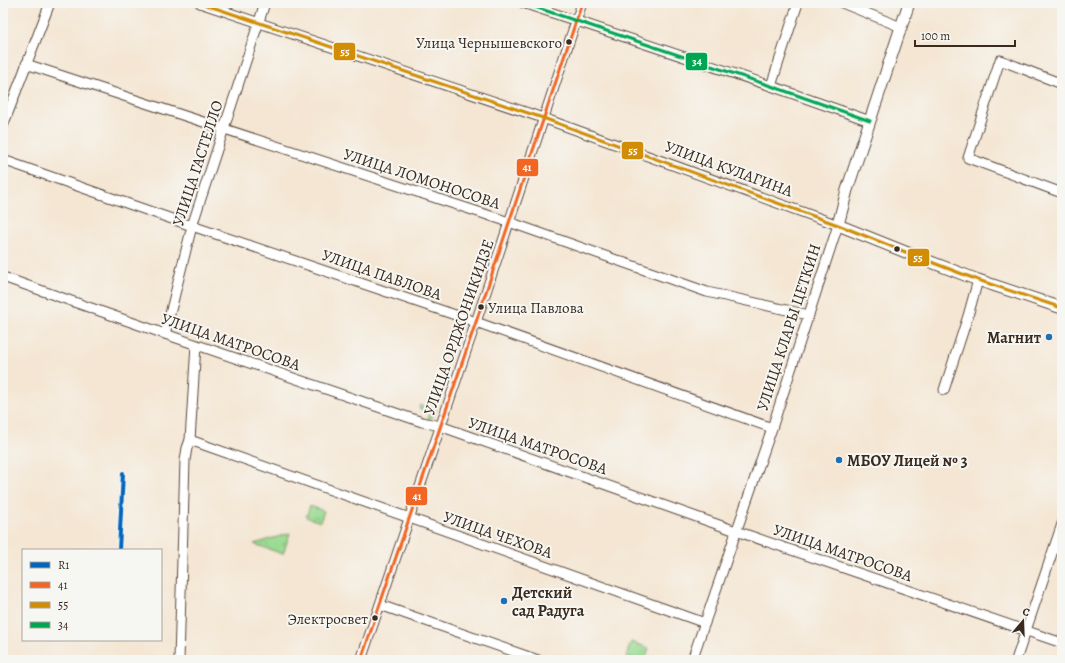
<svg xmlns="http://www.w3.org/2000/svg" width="1065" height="663" font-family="Alegreya,serif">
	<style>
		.grass { fill: url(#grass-tufts); stroke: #6a8258 }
		.park { fill: url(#park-crowns); stroke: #6a8258 }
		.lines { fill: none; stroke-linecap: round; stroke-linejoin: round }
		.minor-casing { stroke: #574639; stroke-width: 11 }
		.major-casing { stroke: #574639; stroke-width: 13 }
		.minor { stroke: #fff; stroke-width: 9 }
		.major { stroke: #fff; stroke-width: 11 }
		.bus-1-casing { stroke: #f6f6f2; stroke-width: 6 }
		.bus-2-casing { stroke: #f6f6f2; stroke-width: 6 }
		.bus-3-casing { stroke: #f6f6f2; stroke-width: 6 }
		.bus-1 { stroke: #f26522; stroke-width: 3 }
		.bus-2 { stroke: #d18d06; stroke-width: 3 }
		.bus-3 { stroke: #00a651; stroke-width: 3 }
		.rail-1-casing { stroke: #f6f6f2; stroke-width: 7 }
		.rail-1 { stroke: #0065bd; stroke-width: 4 }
		.bus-dot { fill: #3b2a1e; stroke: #f6f6f2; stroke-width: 1.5 }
		.poi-dot { fill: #1f6fb2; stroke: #f6f6f2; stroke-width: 1.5 }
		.labels { text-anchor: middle; stroke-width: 4; stroke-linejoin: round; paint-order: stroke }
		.bus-label { font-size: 15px; fill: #3b2a1e; stroke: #f6f6f2; text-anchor: end }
		.street-label { font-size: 16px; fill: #3b2a1e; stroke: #f6f6f2 }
		.poi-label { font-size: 16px; font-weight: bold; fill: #3b2a1e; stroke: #f6f6f2; text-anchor: start }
		.line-badge { stroke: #f6f6f2; stroke-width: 1.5 }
		.badge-label { font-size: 11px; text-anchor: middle; font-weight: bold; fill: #fff }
	</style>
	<defs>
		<pattern id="grass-tufts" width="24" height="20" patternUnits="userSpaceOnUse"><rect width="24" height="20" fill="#98da91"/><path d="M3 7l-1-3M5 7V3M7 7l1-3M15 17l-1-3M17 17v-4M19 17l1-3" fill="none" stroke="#84bb7d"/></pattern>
		<pattern id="park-crowns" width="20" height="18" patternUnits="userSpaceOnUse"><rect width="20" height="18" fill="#98da91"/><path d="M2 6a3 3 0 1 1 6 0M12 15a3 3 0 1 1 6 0" fill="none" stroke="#84bb7d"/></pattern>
	</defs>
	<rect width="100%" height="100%" fill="#f6f6f2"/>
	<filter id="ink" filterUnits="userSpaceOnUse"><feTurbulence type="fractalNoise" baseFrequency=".025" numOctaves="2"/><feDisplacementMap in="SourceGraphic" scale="8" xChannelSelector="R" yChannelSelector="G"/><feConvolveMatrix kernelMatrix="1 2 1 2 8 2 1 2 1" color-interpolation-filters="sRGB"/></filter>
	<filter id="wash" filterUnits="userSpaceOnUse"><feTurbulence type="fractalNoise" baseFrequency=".012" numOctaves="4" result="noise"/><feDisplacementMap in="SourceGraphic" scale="16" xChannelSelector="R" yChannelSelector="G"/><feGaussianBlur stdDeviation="0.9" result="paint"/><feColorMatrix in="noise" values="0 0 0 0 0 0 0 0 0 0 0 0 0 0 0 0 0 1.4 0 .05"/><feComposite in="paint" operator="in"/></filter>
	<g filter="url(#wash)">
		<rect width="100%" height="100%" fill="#f4e6d3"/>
		<polygon class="grass" points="420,405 436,411 431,419 428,419 430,412 419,409"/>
		<g class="park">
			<polygon points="310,506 324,511 320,522 306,517"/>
			<polygon points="290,533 283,554 254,544"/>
			<polygon points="631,642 649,648 645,660 638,660 626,656"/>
		</g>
	</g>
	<g filter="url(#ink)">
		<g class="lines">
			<defs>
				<g id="minor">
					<polyline points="200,3 543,118 838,225 772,428 692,660"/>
					<polyline points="523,3 771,86 870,121"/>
					<polyline points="842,3 901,27"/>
					<polyline points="26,64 509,222 707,292 809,315"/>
					<polyline points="1062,84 1000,60 968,158 1062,193"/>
					<polyline points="771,86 798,3"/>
					<polyline points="3,126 50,3"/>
					<polyline points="3,160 192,226 476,322 772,428"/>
					<polyline points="3,277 165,334 422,422 440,426 736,531 1062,643"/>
					<polyline points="165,334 192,226 265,3"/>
					<polyline points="944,390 968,316 978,280"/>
					<polyline points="190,440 705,623"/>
					<polyline points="380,605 538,660"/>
					<polyline points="179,660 185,460 187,448 190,440 196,345"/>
					<polyline points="361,660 476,322 582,3"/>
					<polyline points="1016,660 1062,524"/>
				</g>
				<polyline id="major" points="909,3 847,190 838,225 918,257 978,280 1062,308"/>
			</defs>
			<use href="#minor" class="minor-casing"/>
			<use href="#major" class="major-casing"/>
			<use href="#minor" class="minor"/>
			<use href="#major" class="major"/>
			<defs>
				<polyline id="bus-1" points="361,660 476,322 582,3"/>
				<polyline id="bus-2" points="200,3 543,118 838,225 918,257 978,280 1062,308"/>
				<polyline id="bus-3" points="523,3 771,86 870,121"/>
			</defs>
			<use href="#bus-1" class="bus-1-casing"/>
			<use href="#bus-2" class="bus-2-casing"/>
			<use href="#bus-3" class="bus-3-casing"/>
			<use href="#bus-1" class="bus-1"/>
			<use href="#bus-2" class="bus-2"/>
			<use href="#bus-3" class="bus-3"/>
			<defs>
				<polyline id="rail-1" points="119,550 123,473"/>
			</defs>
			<use href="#rail-1" class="rail-1-casing"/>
			<use href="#rail-1" class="rail-1"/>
		</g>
	</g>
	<g class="bus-dot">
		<circle cx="569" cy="42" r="3.5"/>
		<circle cx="897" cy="249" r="3.5"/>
		<circle cx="481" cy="307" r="3.5"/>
		<circle cx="375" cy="618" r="3.5"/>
	</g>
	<g class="poi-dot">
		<circle cx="1049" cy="337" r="4"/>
		<circle cx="839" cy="460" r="4"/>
		<circle cx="504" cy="601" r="4"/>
	</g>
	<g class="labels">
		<g class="bus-label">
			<text x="562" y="48">Улица Чернышевского</text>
			<text x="488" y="313" text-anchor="start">Улица Павлова</text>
			<text x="368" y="624">Электросвет</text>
		</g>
		<g class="street-label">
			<text transform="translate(197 163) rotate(-72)" y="6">УЛИЦА ГАСТЕЛЛО</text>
			<text transform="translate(729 168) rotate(20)" y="6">УЛИЦА КУЛАГИНА</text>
			<text transform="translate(422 178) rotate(18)" y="6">УЛИЦА ЛОМОНОСОВА</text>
			<text transform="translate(382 274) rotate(19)" y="6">УЛИЦА ПАВЛОВА</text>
			<text transform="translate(458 327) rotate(-71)" y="6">УЛИЦА ОРДЖОНИКИДЗЕ</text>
			<text transform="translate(788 327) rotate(-72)" y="6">УЛИЦА КЛАРЫ ЦЕТКИН</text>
			<text transform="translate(231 341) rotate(19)" y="6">УЛИЦА МАТРОСОВА</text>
			<text transform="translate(538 445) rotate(19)" y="6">УЛИЦА МАТРОСОВА</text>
			<text transform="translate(498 534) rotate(19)" y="6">УЛИЦА ЧЕХОВА</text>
			<text transform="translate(843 552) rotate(19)" y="6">УЛИЦА МАТРОСОВА</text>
		</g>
		<g class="poi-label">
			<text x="1041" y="343" text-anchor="end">Магнит</text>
			<text x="847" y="466">МБОУ Лицей № 3</text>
			<text x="512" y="598">Детский<tspan x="512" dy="18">сад Радуга</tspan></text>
		</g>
	</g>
	<g class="line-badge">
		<rect x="333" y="42" width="23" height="19" rx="4" fill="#d18d06"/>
		<rect x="685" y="52" width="23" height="19" rx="4" fill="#00a651"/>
		<rect x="621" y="141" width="23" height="19" rx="4" fill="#d18d06"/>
		<rect x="516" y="158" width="23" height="19" rx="4" fill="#f26522"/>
		<rect x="907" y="248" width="23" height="19" rx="4" fill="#d18d06"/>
		<rect x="405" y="486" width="23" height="20" rx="4" fill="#f26522"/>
	</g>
	<g class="badge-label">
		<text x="345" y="55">55</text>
		<text x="697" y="65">34</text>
		<text x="633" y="154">55</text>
		<text x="527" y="171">41</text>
		<text x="918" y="261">55</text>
		<text x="417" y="500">41</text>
	</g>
	<rect width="1065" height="663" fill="none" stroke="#f6f6f2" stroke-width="16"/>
	<rect x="22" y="549" width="140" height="92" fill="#f6f6f2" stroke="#aba49d"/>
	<rect x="30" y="562" width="20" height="6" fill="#0065bd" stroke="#aba49d"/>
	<text x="58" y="569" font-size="12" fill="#3b2a1e">R1</text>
	<rect x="30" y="582" width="20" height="6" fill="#f26522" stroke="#aba49d"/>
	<text x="58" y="589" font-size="12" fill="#3b2a1e">41</text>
	<rect x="30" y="602" width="20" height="6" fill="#d18d06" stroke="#aba49d"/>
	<text x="58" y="609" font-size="12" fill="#3b2a1e">55</text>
	<rect x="30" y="622" width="20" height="6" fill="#00a651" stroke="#aba49d"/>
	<text x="58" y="629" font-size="12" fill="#3b2a1e">34</text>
	<g transform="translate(1023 621) rotate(19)" stroke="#f6f6f2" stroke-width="3" paint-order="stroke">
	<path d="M0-3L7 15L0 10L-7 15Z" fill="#3b2a1e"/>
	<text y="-6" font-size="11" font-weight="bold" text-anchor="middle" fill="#3b2a1e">С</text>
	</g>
	<path d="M915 40v6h100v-6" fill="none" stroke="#3b2a1e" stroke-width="2"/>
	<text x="921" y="40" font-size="12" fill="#3b2a1e" stroke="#f6f6f2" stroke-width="3" paint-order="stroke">100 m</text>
</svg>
